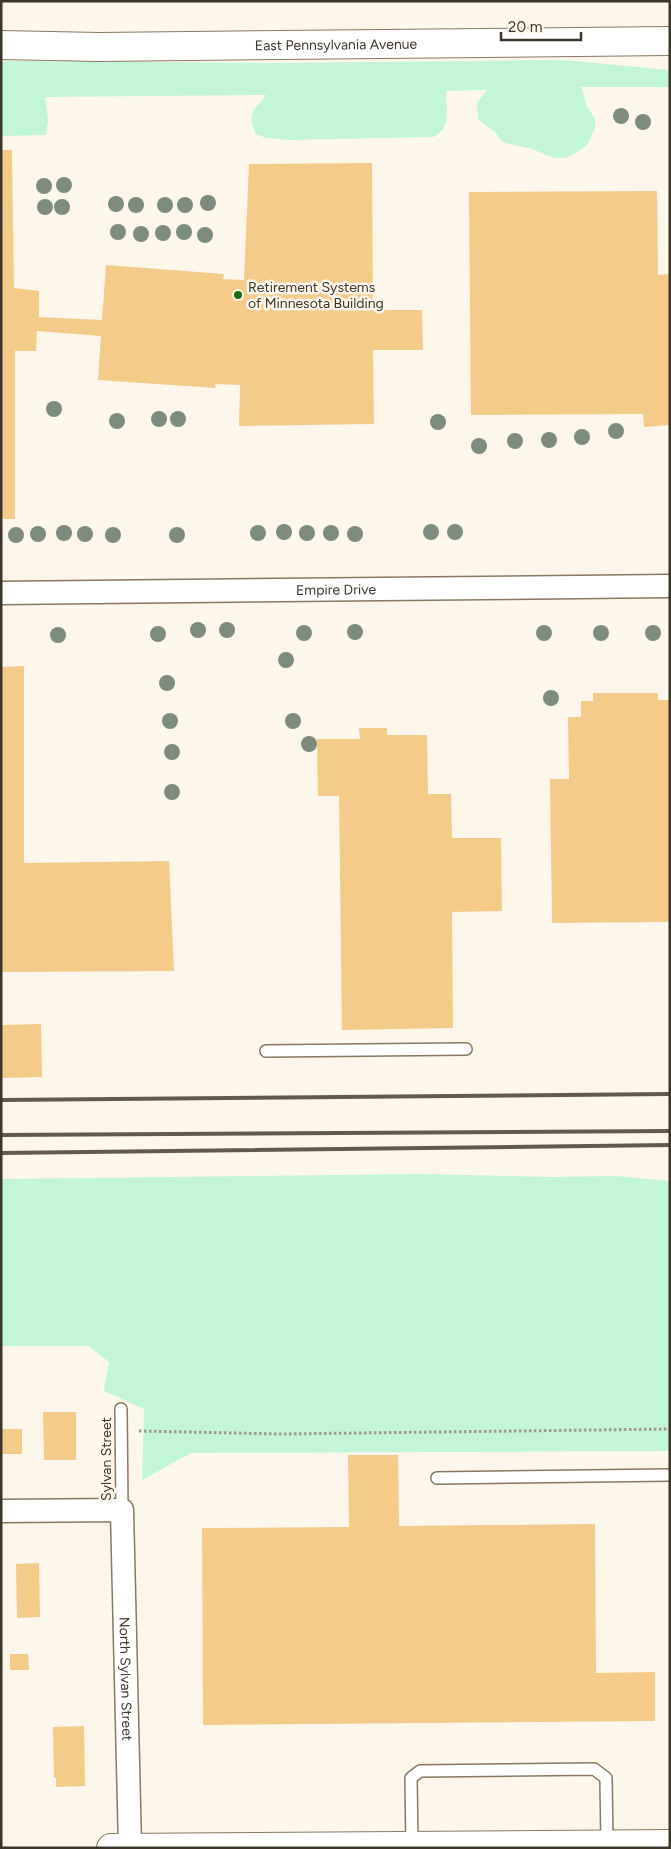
<svg xmlns="http://www.w3.org/2000/svg" width="671" height="1849" font-family="Figtree,sans-serif">
	<style>
		.green { fill: #c2f6d7 }
		.building { fill: #f5cb89 }
		.lines { fill: none; stroke-linecap: round; stroke-linejoin: round }
		.lane-casing { stroke: #887860; stroke-width: 14 }
		.street-casing { stroke: #887860; stroke-width: 25 }
		.secondary-casing { stroke: #887860; stroke-width: 30 }
		.path { stroke: #9f988d; stroke-width: 3; stroke-dasharray: 2.5 2.5; stroke-linecap: butt }
		.lane { stroke: #fff; stroke-width: 11 }
		.street { stroke: #fff; stroke-width: 22 }
		.secondary { stroke: #fff; stroke-width: 28 }
		.rail { stroke: #615a4f; stroke-width: 4 }
		.tree { fill: #7d8c7e }
		.poi-dot { fill: #1b6d14; stroke: #fdf6eb; stroke-width: 2 }
		.labels { text-anchor: middle; stroke-width: 5; stroke-linejoin: round; paint-order: stroke }
		.street-label { font-size: 14px; fill: #3c352a; stroke: #fdf6eb }
		.poi-label { font-size: 14px; fill: #3c352a; stroke: #fdf6eb; text-anchor: start }
	</style>
	<rect width="100%" height="100%" fill="#fdf6eb"/>
	<g class="green">
		<path d="M562,60l108,10v17h-89l6,19 8,13v10l-7,15 -12,9 -11,5h-11l-22,-9 -30,-7 -7,-10 -17,-13 -1,-16 10,-13 -41,1c0,18 6,37 -13,46l-145,3 -22,-2 -10,-4c-10,-23 -2,-22 10,-39l-221,2 3,23 -2,15 -45,1v-75l279,2z"/>
		<polygon points="418,1174 552,1177 615,1176 670,1181 670,1451 191,1453 142,1480 144,1409 104,1391 109,1362 88,1346 1,1346 1,1179"/>
	</g>
	<g class="building">
		<polygon points="1,150 12,150 14,288 39,291 39,317 102,320 106,265 224,274 223,279 244,280 249,164 372,163 373,310 422,310 423,350 373,350 374,424 239,426 240,385 215,384 216,388 98,380 101,336 37,331 36,351 15,351 15,519 1,519"/>
		<polygon points="657,191 658,275 669,274 670,280 670,425 644,427 643,414 471,415 469,192"/>
		<polygon points="24,666 24,863 169,861 174,971 1,972 1,667"/>
		<polygon points="593,693 658,693 658,700 669,700 670,922 552,923 550,779 569,779 568,717 581,717 581,701 593,701"/>
		<polygon points="359,728 387,728 387,735 427,735 428,794 451,794 452,838 501,838 502,911 452,912 453,1028 342,1030 339,796 318,796 317,739 360,739"/>
		<polygon points="41,1024 42,1077 1,1078 1,1025"/>
		<polygon points="43,1412 76,1412 76,1460 44,1460"/>
		<rect x="1" y="1429" width="21" height="25"/>
		<polygon points="348,1455 398,1455 399,1526 595,1524 596,1673 655,1672 655,1721 203,1725 202,1528 349,1527"/>
		<polygon points="39,1563 40,1617 17,1618 16,1564"/>
		<polygon points="10,1654 28,1654 29,1670 10,1670"/>
		<polygon points="84,1726 85,1786 56,1787 56,1778 54,1778 53,1727"/>
	</g>
	<g class="lines">
		<defs>
			<g id="lane">
				<polyline points="266,1051 466,1049"/>
				<polyline points="121,1409 122,1510"/>
				<polyline points="437,1478 670,1475"/>
				<polyline points="412,1845 411,1778 420,1771 594,1769 606,1778 607,1844"/>
			</g>
			<g id="street">
				<path id="s1" d="M1,593l669,-7"/>
				<path id="s2" d="M1,1511l121,-1 8,338"/>
			</g>
			<g id="secondary">
				<path id="s3" d="M1,45l98,2 571,-6"/>
				<polyline points="111,1848 670,1844"/>
			</g>
		</defs>
		<use href="#lane" class="lane-casing"/>
		<use href="#street" class="street-casing"/>
		<use href="#secondary" class="secondary-casing"/>
		<polyline class="path" points="139,1431 281,1434 670,1429"/>
		<use href="#lane" class="lane"/>
		<use href="#street" class="street"/>
		<use href="#secondary" class="secondary"/>
		<g class="rail">
			<polyline points="1,1100 670,1094"/>
			<polyline points="1,1135 670,1131"/>
			<polyline points="1,1153 670,1145"/>
		</g>
	</g>
	<g class="tree">
		<circle cx="621" cy="116" r="8"/>
		<circle cx="643" cy="122" r="8"/>
		<circle cx="64" cy="185" r="8"/>
		<circle cx="44" cy="186" r="8"/>
		<circle cx="208" cy="203" r="8"/>
		<circle cx="116" cy="204" r="8"/>
		<circle cx="136" cy="205" r="8"/>
		<circle cx="165" cy="205" r="8"/>
		<circle cx="185" cy="205" r="8"/>
		<circle cx="45" cy="207" r="8"/>
		<circle cx="62" cy="207" r="8"/>
		<circle cx="118" cy="232" r="8"/>
		<circle cx="184" cy="232" r="8"/>
		<circle cx="163" cy="233" r="8"/>
		<circle cx="141" cy="234" r="8"/>
		<circle cx="205" cy="235" r="8"/>
		<circle cx="54" cy="409" r="8"/>
		<circle cx="159" cy="419" r="8"/>
		<circle cx="178" cy="419" r="8"/>
		<circle cx="117" cy="421" r="8"/>
		<circle cx="438" cy="422" r="8"/>
		<circle cx="616" cy="431" r="8"/>
		<circle cx="582" cy="437" r="8"/>
		<circle cx="549" cy="440" r="8"/>
		<circle cx="515" cy="441" r="8"/>
		<circle cx="479" cy="446" r="8"/>
		<circle cx="284" cy="532" r="8"/>
		<circle cx="431" cy="532" r="8"/>
		<circle cx="455" cy="532" r="8"/>
		<circle cx="64" cy="533" r="8"/>
		<circle cx="258" cy="533" r="8"/>
		<circle cx="307" cy="533" r="8"/>
		<circle cx="331" cy="533" r="8"/>
		<circle cx="38" cy="534" r="8"/>
		<circle cx="85" cy="534" r="8"/>
		<circle cx="355" cy="534" r="8"/>
		<circle cx="16" cy="535" r="8"/>
		<circle cx="113" cy="535" r="8"/>
		<circle cx="177" cy="535" r="8"/>
		<circle cx="198" cy="630" r="8"/>
		<circle cx="227" cy="630" r="8"/>
		<circle cx="355" cy="632" r="8"/>
		<circle cx="304" cy="633" r="8"/>
		<circle cx="544" cy="633" r="8"/>
		<circle cx="601" cy="633" r="8"/>
		<circle cx="653" cy="633" r="8"/>
		<circle cx="158" cy="634" r="8"/>
		<circle cx="58" cy="635" r="8"/>
		<circle cx="286" cy="660" r="8"/>
		<circle cx="167" cy="683" r="8"/>
		<circle cx="551" cy="698" r="8"/>
		<circle cx="170" cy="721" r="8"/>
		<circle cx="293" cy="721" r="8"/>
		<circle cx="309" cy="744" r="8"/>
		<circle cx="172" cy="752" r="8"/>
		<circle cx="172" cy="792" r="8"/>
	</g>
	<circle class="poi-dot" cx="238" cy="295" r="5"/>
	<g class="labels">
		<g class="street-label">
			<text dy="5" stroke="none"><textPath href="#s3" startOffset="335">East Pennsylvania Avenue</textPath></text>
			<text dy="5" stroke="none"><textPath href="#s1" startOffset="335">Empire Drive</textPath></text>
			<text transform="translate(106 1459) rotate(-90)" y="5">Sylvan Street</text>
			<text dy="5" stroke="none"><textPath href="#s2" startOffset="290">North Sylvan Street</textPath></text>
		</g>
		<g class="poi-label">
			<text x="248" y="292">Retirement Systems<tspan x="248" dy="16">of Minnesota Building</tspan></text>
		</g>
	</g>
	<rect width="671" height="1849" fill="none" stroke="#3c352a" stroke-width="5"/>
	<path d="M501 32v8h80v-8" fill="none" stroke="#3c352a" stroke-width="2.5"/>
	<text x="508" y="32" font-size="15" fill="#3c352a" stroke="#fdf6eb" stroke-width="4" paint-order="stroke">20 m</text>
</svg>
